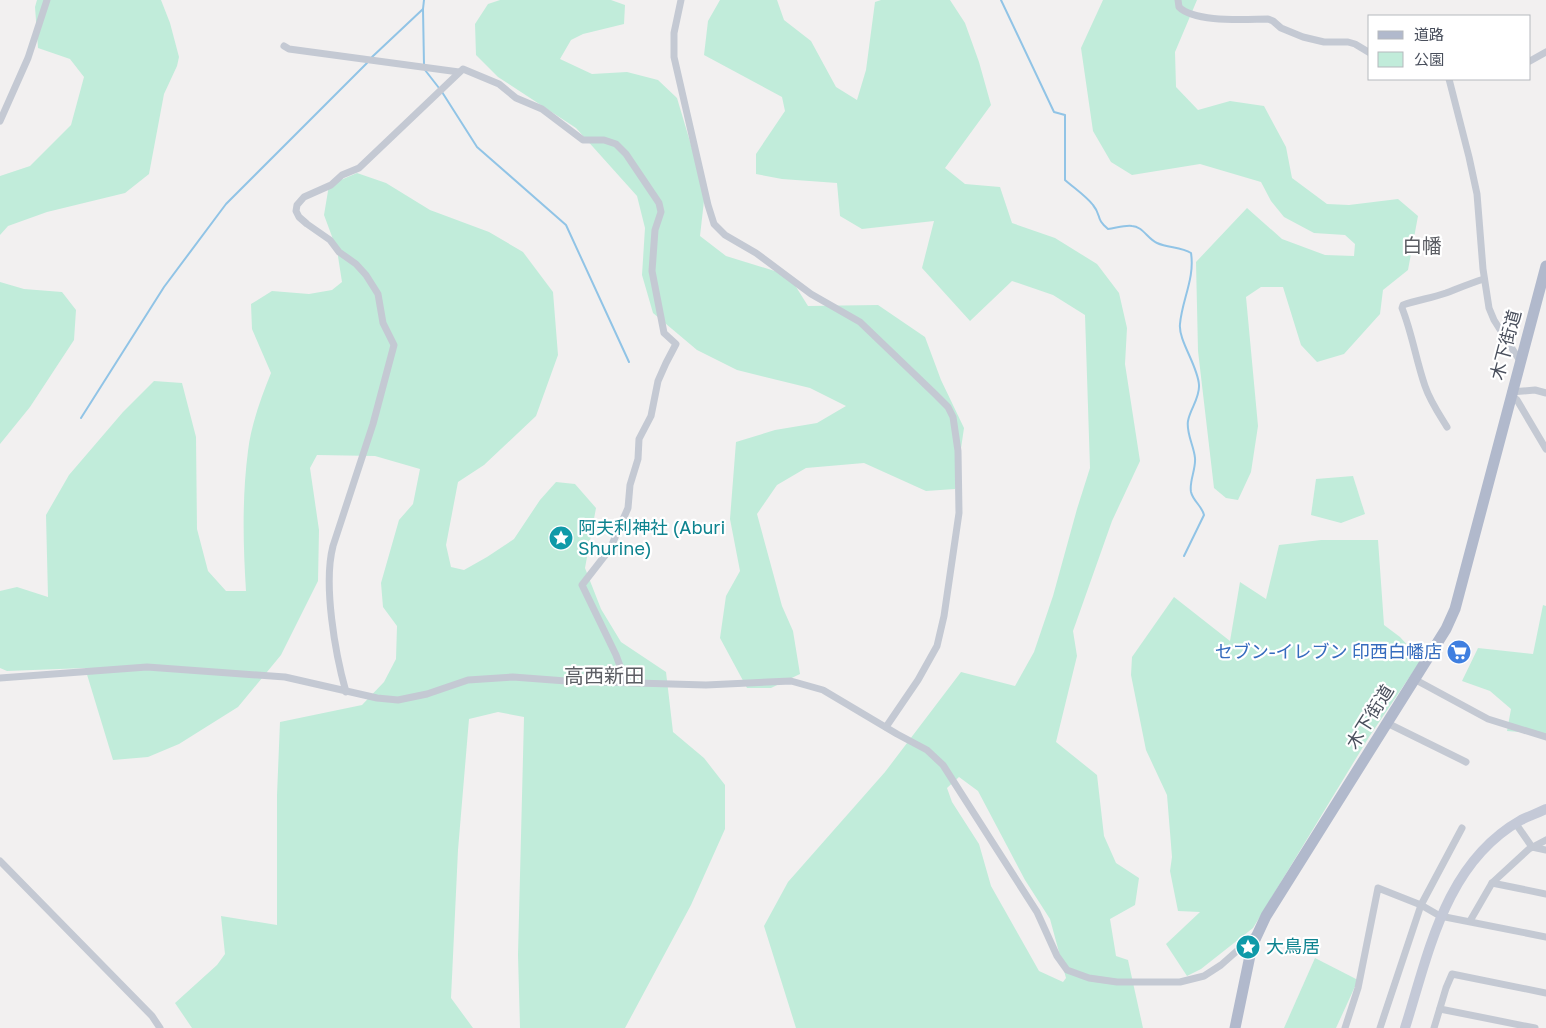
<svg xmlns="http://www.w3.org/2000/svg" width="1546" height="1028" font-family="'Golos Text','Noto Sans JP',sans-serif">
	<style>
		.green { fill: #c1ecda; fill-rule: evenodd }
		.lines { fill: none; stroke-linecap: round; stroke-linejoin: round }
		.stream { stroke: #91c4e6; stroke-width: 2 }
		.street { stroke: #c4c9d3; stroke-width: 7 }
		.secondary { stroke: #c4c9d7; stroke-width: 10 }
		.primary { stroke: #b1b9cc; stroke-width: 11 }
		.labels { text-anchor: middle; stroke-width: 4.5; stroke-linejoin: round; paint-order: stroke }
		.street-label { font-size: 18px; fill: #494f5c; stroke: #fff }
		.culture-label { font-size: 18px; fill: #0d838f; stroke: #fff; text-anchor: start }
		.shop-label { font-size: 18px; fill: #366cbe; stroke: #fff; text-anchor: end }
		.quarter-label { font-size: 20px; fill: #5c5e64; stroke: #fff }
	</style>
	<rect width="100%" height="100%" fill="#f2f0f0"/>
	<g class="green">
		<polygon points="37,0 161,0 170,23 179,57 177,66 164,94 149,174 125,193 47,212 8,226 0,235 0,176 30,166 71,125 84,77 70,59 38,48 35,7"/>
		<polygon points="500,0 611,0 625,5 624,24 583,34 571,40 560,59 592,74 627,72 658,80 677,98 705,192 700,236 726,256 778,272 793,282 808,306 878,305 925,337 941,380 964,428 955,489 926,491 864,463 806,468 777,485 757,514 782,606 793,631 800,674 771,688 747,688 720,638 726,596 740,571 730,519 736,442 775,430 817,423 846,406 810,388 737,370 697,350 653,313 642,275 645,228 637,196 576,128 498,77 476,55 475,24 488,4"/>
		<path d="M720,0h57l7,20 27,21 25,46 21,13 9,-30 9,-68 6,-2h69l15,23 14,39 12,43 -46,63 20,16 35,3 12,36 43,15 42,26 22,29 8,35 -2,36 15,97 -28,60 -39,110 4,25 -21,86 41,33 7,61 12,27 23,15 -4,27 -25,14 6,37 12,4 15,68h-347l-32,-102 24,-44 97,-110 76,-100 54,14 19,-34 19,-56 24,-87 13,-41 -5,-153 -32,-20 -41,-14 -42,40 -48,-53 12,-47 -72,8 -22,-13 -3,-33 -55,-4 -26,-5v-20l29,-43 -3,-14 -78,-42 4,-34zM959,777l19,14 47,89 25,39 16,59 -3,4 -24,-11 -48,-85 -12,-42 -27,-42 -5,-14z"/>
		<polygon points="1103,0 1197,0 1175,52 1176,87 1198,110 1230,101 1264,106 1286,147 1292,178 1327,204 1349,205 1398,199 1418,216 1408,270 1383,290 1380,314 1344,354 1317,362 1301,345 1283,287 1261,287 1246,297 1258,426 1251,472 1238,500 1226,498 1214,488 1198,351 1196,262 1247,208 1282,239 1325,255 1354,256 1355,244 1345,235 1314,233 1284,217 1271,201 1261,182 1200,164 1132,175 1111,162 1093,131 1081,48"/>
		<path d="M357,173l29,10 44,27 59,22 34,20 30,40 5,63 -22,61 -52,49 -26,17 -12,63 5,22 13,3 23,-13 27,-18 26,-39 16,-18 19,2 21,24 -11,60 16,41 20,33 45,30 7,60 31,26 21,27v44l-34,76 -66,123h-105l-2,-73 6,-238 -26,-5 -29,7 -11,131 -7,148 22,30h-281l-17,-25 42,-38 8,-11 -4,-38 56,9v-130l3,-73 82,-17 22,-23 12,-23 1,-33 -14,-19 -2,-24 18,-63 14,-16 7,-35 -45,-13 -58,-1 -7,13 9,62 -1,51 -37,74 -43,52 -59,37 -31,13 -35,3 -28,-92 -78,3 -7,-3v-77l17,-4 31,10 -2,-82 23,-40 54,-63 31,-31 28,2 14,54 1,92 11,42 18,20h20c-3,-47 -4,-94 2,-140 3,-26 13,-53 23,-78l-19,-44 -1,-25 21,-13 37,3 23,-4 10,-8 -5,-32 -13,-35 5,-30z"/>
		<polygon points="0,282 24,289 62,292 76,310 74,340 30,407 0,444"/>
		<polygon points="1353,476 1365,514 1341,523 1311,515 1316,479"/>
		<polygon points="1321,540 1378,540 1384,625 1400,637 1421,660 1369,737 1253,928 1201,969 1187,976 1166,944 1200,912 1178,911 1170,871 1172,857 1167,795 1146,750 1131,675 1132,657 1174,597 1230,641 1240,582 1266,599 1279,545"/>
		<polygon points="1543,605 1546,606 1546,734 1507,731 1511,709 1490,691 1462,681 1478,648 1533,654"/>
		<polygon points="1315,958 1358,980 1336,1028 1284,1028"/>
	</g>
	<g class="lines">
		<g class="stream">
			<polyline points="424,0 423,9 424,65"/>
			<path d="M1001,0l53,112 11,3v65c9,8 21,16 28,25 9,11 2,13 15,24 8,-1 17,-4 24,-3 10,0 16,13 25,17 11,5 24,4 34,10 4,25 -9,47 -11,71 -2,16 18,42 19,61 1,13 -9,24 -11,36 -2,12 6,25 7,37 1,12 -6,23 -4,34 2,9 11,14 13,23l-20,41"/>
			<polyline points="372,57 423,9"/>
			<polyline points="425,70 439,88"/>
			<polyline points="442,92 477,147 566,225 629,362"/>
			<polyline points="81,418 164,287 226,204 367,63"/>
		</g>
		<g class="street">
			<polyline points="681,0 674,33 674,57 708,205 714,224 725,235 756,253 811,294 860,322 935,394 948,407 953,417 958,451 959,513 944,616 937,646 918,680 886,727"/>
			<path d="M1178,0l1,7c16,16 67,12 89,12l5,2 8,7 22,9 21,5h24l7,2 15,9"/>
			<polyline points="284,46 289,49 459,72"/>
			<polyline points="1530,61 1546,52"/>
			<polyline points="1449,79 1469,157 1477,194 1483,269 1489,308 1494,320 1520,361"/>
			<polyline points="0,121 28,58 47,0"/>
			<polyline points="1511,392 1535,390 1546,393"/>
			<polyline points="1511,395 1517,400 1546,449"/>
			<path d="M1447,427c-8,-13 -17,-26 -22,-41 -9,-26 -13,-53 -23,-78l1,-3c14,-5 29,-7 43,-12 13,-5 25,-10 38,-14"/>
			<polyline points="0,678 147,667 285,677 377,698 398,700 427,694 468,680 513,677 566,681 706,685 791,681 823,690 897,734 927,750 943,765 1037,912 1057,956 1067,970 1089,978 1117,982 1180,982 1204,976 1221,965 1255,935"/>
			<polyline points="1414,679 1488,719 1546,737"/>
			<path d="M346,692c-11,-39 -23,-108 -13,-146l40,-122 21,-79 -11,-22 -5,-29 -12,-19 -10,-11 -17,-12 -9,-12 -23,-16 -8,-7 -3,-6 1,-6 7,-8 27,-12 11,-10 17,-7 104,-99 36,15 17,14 26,11 41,31h21l12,4 10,10 33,49 2,9 -6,18 -3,41 12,62 12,11 -10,19 -8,18 -7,35 -12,23 -1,20 -8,26 -2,23 -18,41 -28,36 34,70 10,27"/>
			<polyline points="1387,723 1466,762"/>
			<polyline points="1516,824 1532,847 1546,850"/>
			<polyline points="0,861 152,1016 160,1028"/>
			<polyline points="1492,883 1546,894"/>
			<polyline points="1470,921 1492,883 1529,849 1546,840"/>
			<polyline points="1440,1009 1535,1028"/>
			<polyline points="1345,1028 1358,988 1378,888 1421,905 1440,916 1546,937"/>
			<polyline points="1380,1028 1421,905 1462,828"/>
			<polyline points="1434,1028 1446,988 1452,974 1546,993"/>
		</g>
		<path class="secondary" d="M1405,1028c24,-76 40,-165 116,-208 8,-4 17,-7 25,-11"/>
		<polyline class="primary" points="1235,1028 1252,946 1266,916 1446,629 1455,609 1546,266"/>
	</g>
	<defs>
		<symbol id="sight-disc" viewBox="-11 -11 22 22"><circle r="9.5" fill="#0f9aa8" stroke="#fff"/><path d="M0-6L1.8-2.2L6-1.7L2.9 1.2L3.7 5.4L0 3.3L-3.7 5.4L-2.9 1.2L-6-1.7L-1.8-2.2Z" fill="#fff"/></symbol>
		<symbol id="supermarket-disc" viewBox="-11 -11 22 22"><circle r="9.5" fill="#3f7fe0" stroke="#fff"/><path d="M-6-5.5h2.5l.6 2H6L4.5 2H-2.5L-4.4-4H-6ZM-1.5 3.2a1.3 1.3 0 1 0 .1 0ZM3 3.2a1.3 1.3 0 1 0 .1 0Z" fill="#fff"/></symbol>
	</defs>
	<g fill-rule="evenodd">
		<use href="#sight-disc" x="547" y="524" width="28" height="28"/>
		<use href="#supermarket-disc" x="1445" y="638" width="28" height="28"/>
		<use href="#sight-disc" x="1234" y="933" width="28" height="28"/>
	</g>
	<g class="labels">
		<g class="street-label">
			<text transform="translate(1506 345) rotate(-75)" y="6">木下街道</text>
			<text transform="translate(1370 717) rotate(-58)" y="6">木下街道</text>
		</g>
		<g class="culture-label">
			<text x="578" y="534">阿夫利神社 (Aburi<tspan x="578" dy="21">Shurine)</tspan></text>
			<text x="1266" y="953">大鳥居</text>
		</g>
		<g class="shop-label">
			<text x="1442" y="658">セブン-イレブン 印西白幡店</text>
		</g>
		<g class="quarter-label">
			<text x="1422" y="253">白幡</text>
			<text x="604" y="683">高西新田</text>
		</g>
	</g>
	<rect x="1368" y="15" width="162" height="65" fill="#ffffff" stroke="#b6b9be"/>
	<rect x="1378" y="31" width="25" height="8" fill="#b1b9cc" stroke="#b6b9be"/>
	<text x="1414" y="40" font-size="15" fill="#494f5c">道路</text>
	<rect x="1378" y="52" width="25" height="15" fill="#c1ecda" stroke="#b6b9be"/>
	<text x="1414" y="65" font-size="15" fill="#494f5c">公園</text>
</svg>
